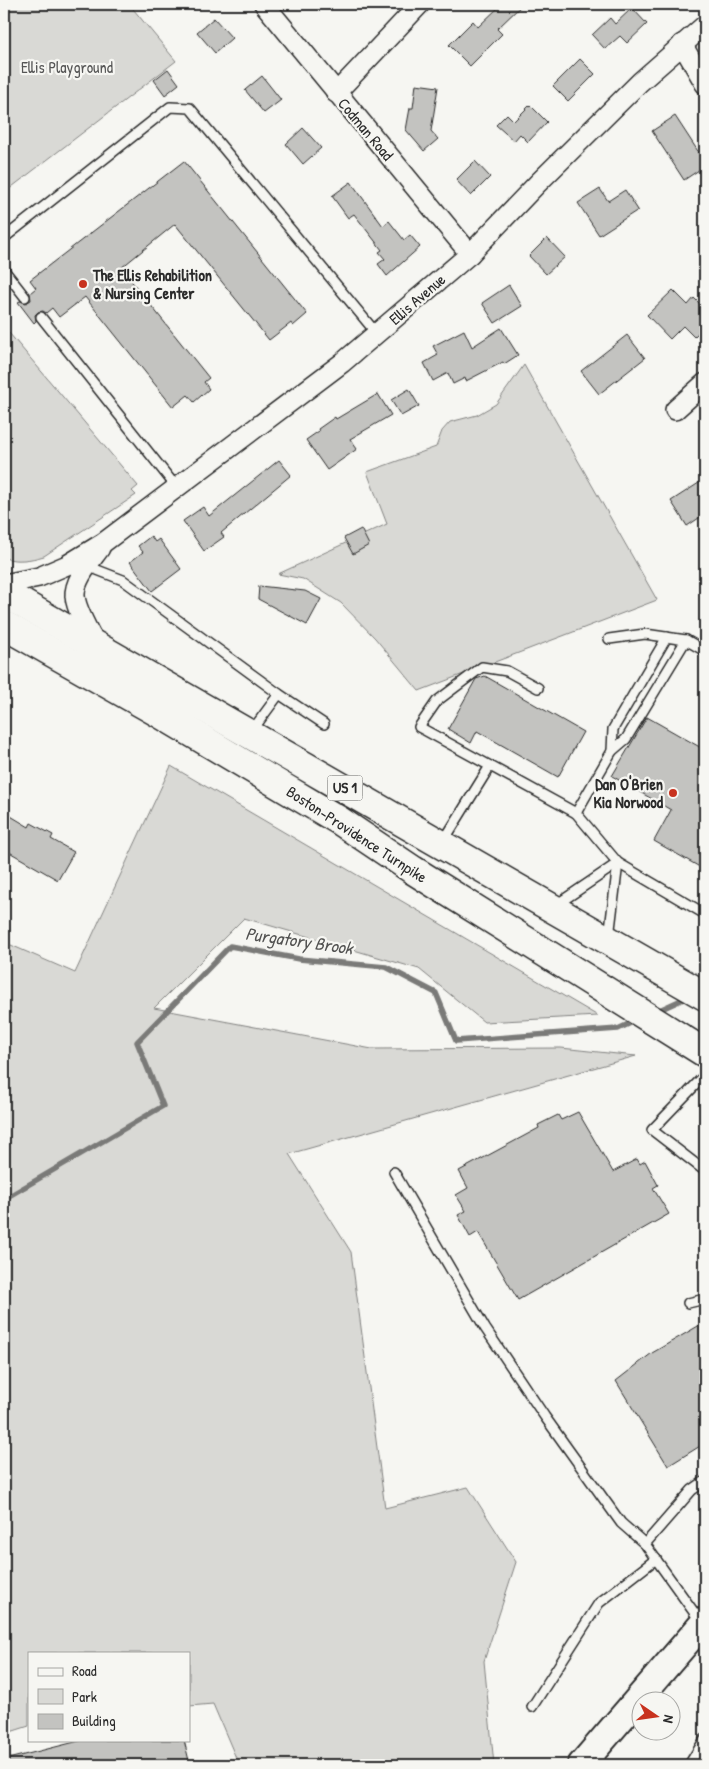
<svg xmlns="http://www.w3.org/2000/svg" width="709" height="1769" font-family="'Patrick Hand',sans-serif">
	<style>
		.green { fill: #d9d9d5; stroke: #828280 }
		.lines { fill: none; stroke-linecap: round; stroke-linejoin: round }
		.stream { stroke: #7a7a78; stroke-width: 5.5 }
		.building { fill: #c3c3c0; stroke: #2b2b2b }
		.service-casing { stroke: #2b2b2b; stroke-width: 12 }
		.minor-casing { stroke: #2b2b2b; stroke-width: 22 }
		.secondary-casing { stroke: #2b2b2b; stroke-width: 30 }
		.primary-casing { stroke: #2b2b2b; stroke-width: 31 }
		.service { stroke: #f6f6f2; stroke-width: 9 }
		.minor { stroke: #f6f6f2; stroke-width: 19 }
		.secondary { stroke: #f6f6f2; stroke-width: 26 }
		.primary { stroke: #f6f6f2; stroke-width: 28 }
		.poi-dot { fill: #c8321e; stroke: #f6f6f2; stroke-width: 2 }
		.labels { text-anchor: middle; stroke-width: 4.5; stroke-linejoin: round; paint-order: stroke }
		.shield { fill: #f6f6f2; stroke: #686867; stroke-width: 1 }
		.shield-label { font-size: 15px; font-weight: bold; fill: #2b2b2b }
		.park-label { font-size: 16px; fill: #565656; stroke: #f6f6f2 }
		.street-label { font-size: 16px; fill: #2b2b2b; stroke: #f6f6f2 }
		.poi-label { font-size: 16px; font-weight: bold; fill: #2b2b2b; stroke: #f6f6f2; text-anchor: start }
		.water-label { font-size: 18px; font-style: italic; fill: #525251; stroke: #f6f6f2 }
	</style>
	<rect width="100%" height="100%" fill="#f6f6f2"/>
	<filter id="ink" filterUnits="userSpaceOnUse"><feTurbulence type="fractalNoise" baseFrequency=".02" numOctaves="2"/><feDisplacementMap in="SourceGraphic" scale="10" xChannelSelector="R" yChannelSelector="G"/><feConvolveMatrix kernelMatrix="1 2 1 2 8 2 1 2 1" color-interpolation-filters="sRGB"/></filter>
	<g filter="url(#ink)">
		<g class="green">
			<polygon points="4,4 129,4 176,61 4,193"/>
			<path d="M4,327l134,159 -6,5 4,4 -92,61c-14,4 -26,6 -40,2z"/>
			<polygon points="524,365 657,600 419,691 375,638 341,603 303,579 278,574 387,524 367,472 436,447 442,431 450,422 477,415 496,404"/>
			<polygon points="171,766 598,1016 484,1022 419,969 244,918 154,1008 372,1049 561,1048 636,1056 289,1154 351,1252 385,1508 468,1487 516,1562 484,1661 494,1765 239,1765 213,1704 189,1706 189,1653 29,1653 29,1726 4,1734 4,942 75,973"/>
		</g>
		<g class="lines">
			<g class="stream">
				<polyline points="655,1012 690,996"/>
				<polyline points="4,1199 163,1106 137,1042 230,946 299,959 386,967 436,993 456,1041 618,1029 637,1020"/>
			</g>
		</g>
		<g class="building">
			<polygon points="502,4 523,4 497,29 502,34 470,66 449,45 473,21 478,27"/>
			<polygon points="632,8 647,24 627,43 620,36 605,49 592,35 610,18 615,24"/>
			<polygon points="214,18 232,38 215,53 197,32"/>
			<polygon points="580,59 595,74 568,101 553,86"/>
			<polygon points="168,69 179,84 165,95 154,80"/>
			<polygon points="262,76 281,100 264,113 245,90"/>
			<polygon points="416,84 438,87 431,131 438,139 424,151 406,130 410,108 413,108"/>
			<polygon points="530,105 547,122 528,142 520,134 514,141 496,125 507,114 514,121"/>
			<polygon points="675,116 705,162 705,166 684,180 652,131"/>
			<polygon points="303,128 321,148 303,164 286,144"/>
			<polygon points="184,161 307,314 293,326 291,323 269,340 175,224 121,268 209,378 204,382 209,389 194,402 188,395 173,407 85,297 59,317 52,308 46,313 43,311 38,312 35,315 36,321 34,323 18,302 20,301 26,303 31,300 30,293 36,288 30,280"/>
			<polygon points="475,161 490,177 471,196 456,180"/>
			<polygon points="351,182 383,226 389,221 404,240 410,235 420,247 387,276 378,264 385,259 379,252 382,250 354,214 348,218 332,196"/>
			<polygon points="600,189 608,201 625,190 638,210 599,235 578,203"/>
			<polygon points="547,238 565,257 546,274 529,256"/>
			<polygon points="509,285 522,306 495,323 482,303"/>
			<polygon points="673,290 688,305 694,298 705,309 705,326 694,337 683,326 670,339 647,315"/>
			<polygon points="501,328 518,355 504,364 503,362 466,381 465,378 453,384 448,373 433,381 424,363 438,355 433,346 464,330 472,347"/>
			<polygon points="627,335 645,358 599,394 581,371"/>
			<polygon points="409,389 419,406 401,416 391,400"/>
			<polygon points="378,394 391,415 350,439 357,449 327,470 306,440 319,431 318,429 335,417 336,419"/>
			<polygon points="279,460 291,475 221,533 224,537 204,551 183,521 203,507 209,516"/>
			<polygon points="705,479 705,514 687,526 671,501"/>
			<polygon points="361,529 369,545 353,554 344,538"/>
			<polygon points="151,536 155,542 159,539 181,569 152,591 130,562 143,552 138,546"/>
			<polygon points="259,586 305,591 321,599 307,625 258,599"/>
			<polygon points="485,676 583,732 558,777 477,731 471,743 448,729 476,679"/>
			<polygon points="647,717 705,750 705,870 654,841 671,810 612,776"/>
			<polygon points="4,812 29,827 31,823 53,835 51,839 74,852 58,880 4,849"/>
			<polygon points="578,1112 613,1172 637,1159 640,1164 645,1161 658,1185 653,1188 669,1214 518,1300 478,1232 470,1237 458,1215 466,1211 456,1195 468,1188 459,1171 539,1128 538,1125 558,1115 561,1120"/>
			<polygon points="705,1322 705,1443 668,1466 616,1381 652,1353"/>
			<polygon points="83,1740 184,1740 190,1765 5,1765 4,1760"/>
		</g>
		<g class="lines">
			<defs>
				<g id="service">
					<polyline points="4,238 170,107 190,108 377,334"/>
					<polyline points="4,270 25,297"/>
					<polyline points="41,317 177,488"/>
					<polyline points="87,566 123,580 279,694 324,724"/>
					<polyline points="667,637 613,729 612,751 576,813 618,863 705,914"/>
					<polyline points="609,639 645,634 686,640 626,739 612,751"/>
					<polyline points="686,640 705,651"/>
					<polyline points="538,688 507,671 482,667 437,701 419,727 576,813"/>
					<polyline points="251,732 279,694"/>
					<polyline points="443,842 490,766"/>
					<polyline points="556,905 618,863"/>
					<polyline points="609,937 618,863"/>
					<polyline points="705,1075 652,1130 705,1171"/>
					<polyline points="394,1172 485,1328 545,1417 621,1523 645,1544"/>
					<polyline points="688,1303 705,1299"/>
					<polyline points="701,1622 645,1544 692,1490 705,1481"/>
					<polyline points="532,1707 599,1603 656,1559"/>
					<polyline points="689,1765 705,1739"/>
				</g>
				<g id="minor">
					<polyline points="264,4 470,254"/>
					<polyline points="682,44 705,84"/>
					<polyline points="336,93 420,4"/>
					<polyline points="675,410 705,383"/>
					<polyline points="4,584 39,577 67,565 103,543 342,363 470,254 538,183 640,82 705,25"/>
					<path d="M97,647c-7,-13 -21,-37 -22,-51 -1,-16 16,-35 25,-48"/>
				</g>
				<polyline id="secondary" points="581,1765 705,1621"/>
				<g id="primary">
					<polyline points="4,593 705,996"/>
					<polyline points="4,625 159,713 340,821 413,870 705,1053"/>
				</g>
			</defs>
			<use href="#service" class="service-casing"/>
			<use href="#minor" class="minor-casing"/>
			<use href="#secondary" class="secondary-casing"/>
			<use href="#primary" class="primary-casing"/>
			<use href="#service" class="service"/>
			<use href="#minor" class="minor"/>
			<use href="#secondary" class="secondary"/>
			<use href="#primary" class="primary"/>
		</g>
	</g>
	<g class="poi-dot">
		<circle cx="83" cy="284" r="5"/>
		<circle cx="673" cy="793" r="5"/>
	</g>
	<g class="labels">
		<rect class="shield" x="327.5" y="775.5" width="35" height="25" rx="4"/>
		<g class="shield-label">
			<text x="345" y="793">US 1</text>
		</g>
		<g class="park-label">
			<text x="67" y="73">Ellis Playground</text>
		</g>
		<g class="street-label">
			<text transform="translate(366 129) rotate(50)" y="6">Codman Road</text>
			<text transform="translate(417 299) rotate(-41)" y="6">Ellis Avenue</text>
			<text transform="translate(357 834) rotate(33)" y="6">Boston-Providence Turnpike</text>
		</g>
		<g class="poi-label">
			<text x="93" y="281">The Ellis Rehabilition<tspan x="93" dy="18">&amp; Nursing Center</tspan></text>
			<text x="663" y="790" text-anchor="end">Dan O'Brien<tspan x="663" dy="18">Kia Norwood</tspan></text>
		</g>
		<g class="water-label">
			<text transform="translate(299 941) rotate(8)" y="6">Purgatory Brook</text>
		</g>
	</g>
	<rect width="709" height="1769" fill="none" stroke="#f6f6f2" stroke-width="20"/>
	<rect x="10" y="10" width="689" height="1749" fill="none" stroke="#2b2b2b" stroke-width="2" filter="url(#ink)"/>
	<rect x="28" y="1652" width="162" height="90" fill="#f6f6f2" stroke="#a5a5a2"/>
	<rect x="38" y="1668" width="25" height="8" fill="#f6f6f2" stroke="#a5a5a2"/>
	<text x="72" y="1676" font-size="15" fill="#2b2b2b">Road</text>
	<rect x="38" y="1689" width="25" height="15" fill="#d9d9d5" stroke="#a5a5a2"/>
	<text x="72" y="1702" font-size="15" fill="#2b2b2b">Park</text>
	<rect x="38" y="1714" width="25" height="15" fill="#c3c3c0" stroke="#a5a5a2"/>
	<text x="72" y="1726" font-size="15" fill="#2b2b2b">Building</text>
	<g transform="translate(656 1716) rotate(103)"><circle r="24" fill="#f6f6f2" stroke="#a5a5a2"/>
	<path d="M0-4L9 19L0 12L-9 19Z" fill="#c8321e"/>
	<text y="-8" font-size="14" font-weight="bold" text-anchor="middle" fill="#2b2b2b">N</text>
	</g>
</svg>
